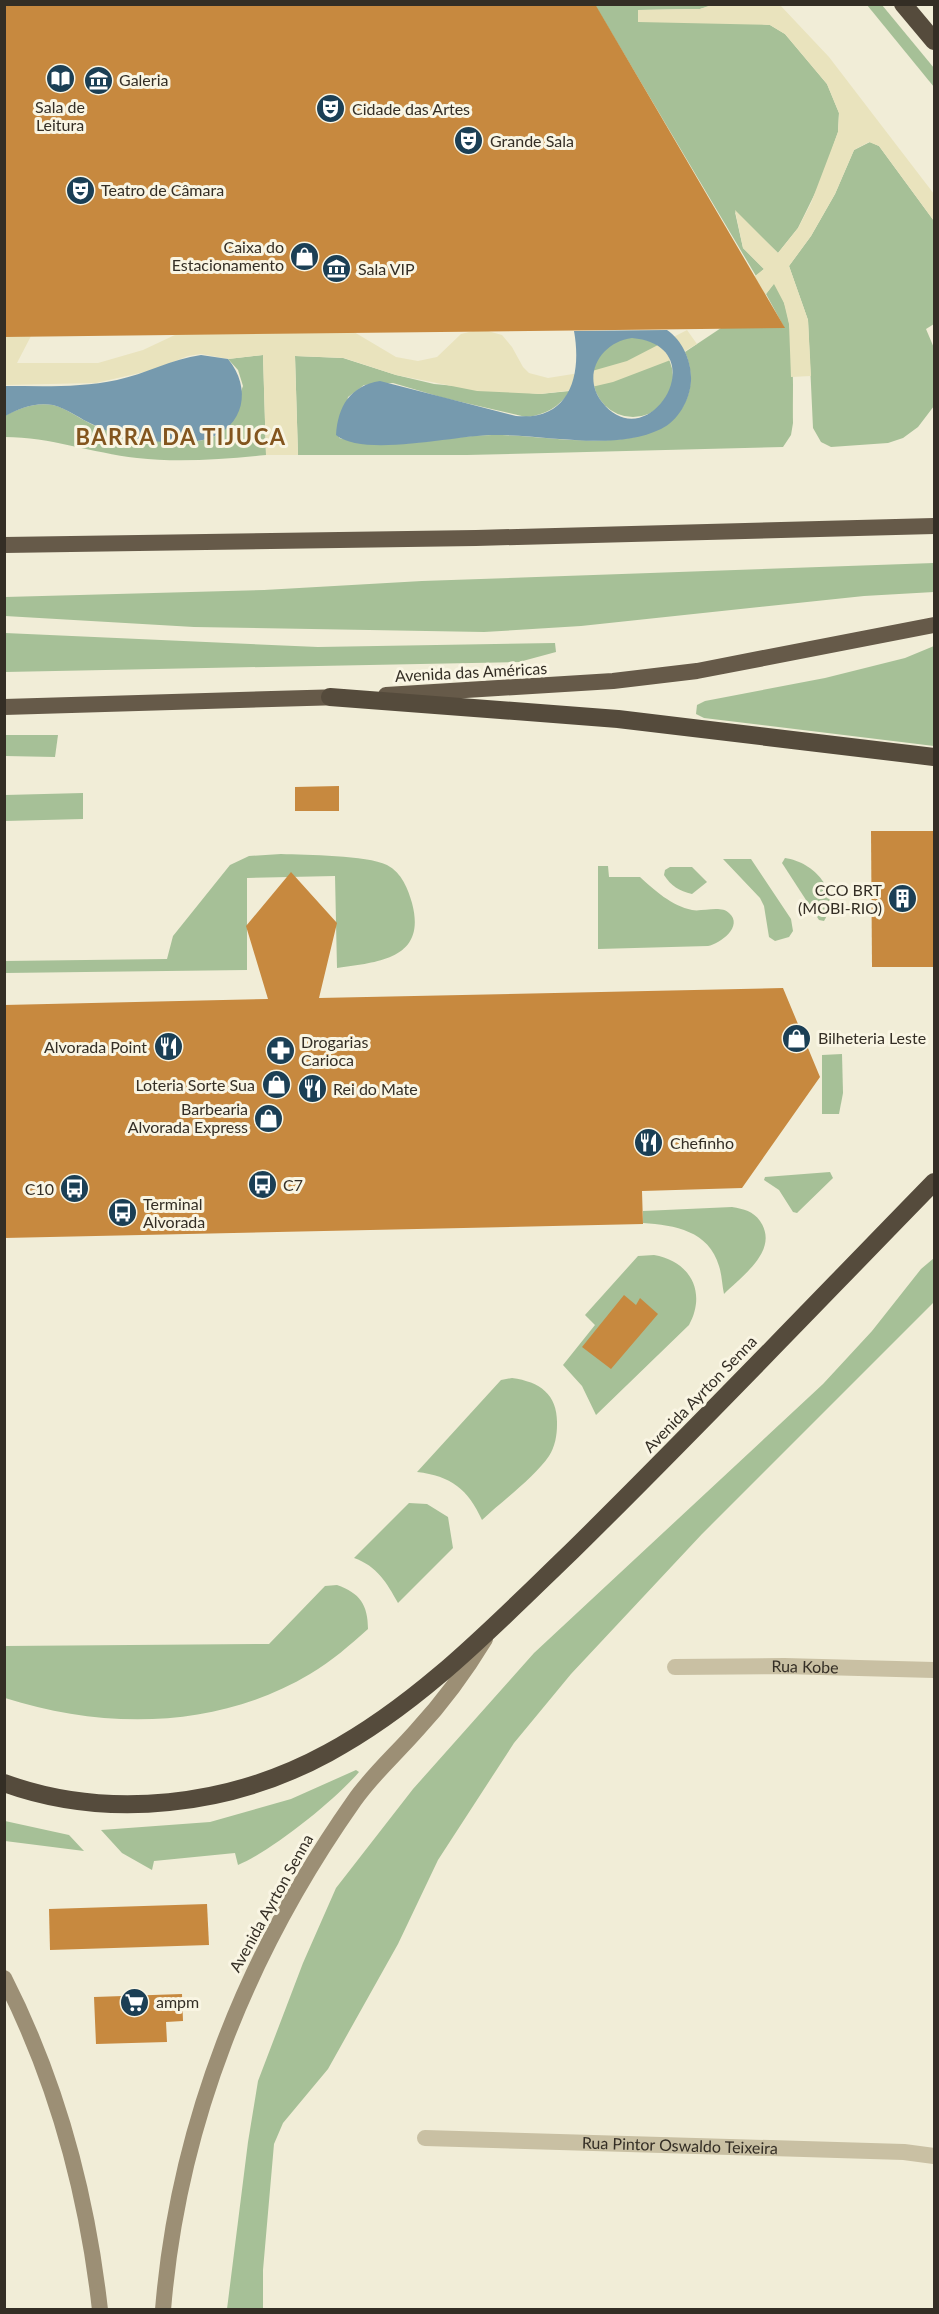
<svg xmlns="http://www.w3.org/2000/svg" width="939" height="2314" font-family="Lato,sans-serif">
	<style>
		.green { fill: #a6c097 }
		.plaza { fill: #e9e3bd }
		.water { fill: #769aae; fill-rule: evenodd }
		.building { fill: #c7893f }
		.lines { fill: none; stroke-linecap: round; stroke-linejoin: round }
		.minor { stroke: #c9c0a3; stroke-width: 16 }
		.secondary { stroke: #9c8f75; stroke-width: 16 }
		.trunk { stroke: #665a49; stroke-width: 16 }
		.motorway { stroke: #554b3c; stroke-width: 18 }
		.labels { text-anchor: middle; stroke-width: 6; stroke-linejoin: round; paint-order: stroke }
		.poi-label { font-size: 16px; fill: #342e25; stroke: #f9f5e3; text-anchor: start }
		.street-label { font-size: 16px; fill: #342e25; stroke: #f9f5e3 }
		.district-label { font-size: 22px; font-weight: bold; letter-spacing: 1.5px; fill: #83551e; stroke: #f9f5e3 }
	</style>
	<rect width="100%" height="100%" fill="#f1edd7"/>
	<g class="green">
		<polygon points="595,5 714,5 700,9 638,10 770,25 785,34 827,84 839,113 838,132 821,181 798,228 778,253 735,212 743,248 764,269 756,276"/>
		<polygon points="867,5 882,5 934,68 934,87"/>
		<polygon points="870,142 879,146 934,221 934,324 926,329 934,348 934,406 918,427 903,438 888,443 831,447 821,442 813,428 808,320 789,266 811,236 835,194 854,150"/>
		<path d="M774,283c24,31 18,102 19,140l-2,12 -8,12 -316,8h-169l-3,-99 48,2 53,17 38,9 106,10 30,-3c-11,16 -24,24 -44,26l-82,-19 -51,-15 -29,2 -16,12 -9,41c58,15 98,-2 153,-3 54,-1 156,25 190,-27 11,-17 11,-38 3,-56l36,-24 63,-1 -18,-33z"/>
		<circle cx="633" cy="377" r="40"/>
		<path d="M263,355l3,100c-42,4 -86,8 -129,3 -45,-5 -87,-21 -132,-21l-1,-21c16,-8 31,-14 49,-11 16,4 29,16 45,22 28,10 105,28 128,1 9,-10 12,-30 17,-42l-5,-16 -10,-11z"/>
		<polygon points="934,563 934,592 864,596 581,626 484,632 194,627 5,616 5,597 264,590 422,581"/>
		<polygon points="5,633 318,647 555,643 556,652 519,662 5,672"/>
		<polygon points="934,646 934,746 704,718 696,714 697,705 705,701 825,678 905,658"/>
		<polygon points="5,735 58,735 55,757 5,756"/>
		<polygon points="83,793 83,819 5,821 5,795"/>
		<path d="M281,854c26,1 85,1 106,11 15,8 21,24 25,38 15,56 -33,59 -75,65l-2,-92 -88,2v92l-242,3 -1,-12 163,-2 6,-23 57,-71 19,-9z"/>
		<path d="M785,858c29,4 57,34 39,63l-5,-1 -37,-57z"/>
		<polygon points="723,859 751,859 791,919 793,931 789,937 775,941 769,937 764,906 760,898"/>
		<path d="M598,866h10l1,11h31c14,13 32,29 52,33 10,2 29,-5 37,3 15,13 -9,31 -21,33l-110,3z"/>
		<path d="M670,867h22l15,15 -15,12c-13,-3 -21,-8 -28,-19l1,-5z"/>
		<polygon points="842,1054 843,1093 839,1114 822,1114 822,1055"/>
		<polygon points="830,1172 833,1178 797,1213 793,1212 779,1190 764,1180 765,1177"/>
		<path d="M732,1207c12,2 21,4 28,14 20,29 -18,55 -36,73 -2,-9 -2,-19 -5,-28 -10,-35 -44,-41 -76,-43v-12z"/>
		<path d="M654,1255c36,6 53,37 35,70l-93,90 -14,-29 -19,-21 32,-40 -10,-10 53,-59z"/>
		<polygon points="934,1258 934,1302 702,1534 571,1674 514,1743 438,1860 398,1944 328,2069 283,2123 274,2144 263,2270 263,2309 227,2309 248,2142 258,2081 303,1963 336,1888 413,1789 534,1653 823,1384 872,1331 921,1269"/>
		<path d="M512,1378c29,4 46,17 45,47 0,10 -2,22 -8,31 -15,22 -47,45 -67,64 -14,-31 -31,-44 -65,-48l84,-92z"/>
		<path d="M409,1503l18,1 21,13 5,31 -55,55c-11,-20 -21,-37 -44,-45z"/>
		<path d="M337,1585c23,8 31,20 31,44 -18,16 -36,32 -58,45 -92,55 -205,56 -305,24v-52l264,-2 56,-58z"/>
		<path d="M356,1770l3,2c-25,29 -86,78 -121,93l-3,-12 -81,8 -2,9 -30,-17 -21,-23 109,-8 81,-23z"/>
		<polygon points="5,1821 69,1835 84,1851 5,1841"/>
	</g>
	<g class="plaza">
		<polygon points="714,4 780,5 829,57 934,194 934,221 879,146 869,142 854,150 835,194 811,236 789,266 808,320 811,376 791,377 789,324 784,303 774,284 766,294 721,328 688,328 764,269 743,248 735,210 778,253 798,228 811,203 838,132 839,113 827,84 785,34 770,25 638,22 638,10 700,9"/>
		<polygon points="481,329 502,335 512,347 523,367 529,373 548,378 592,371 627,361 687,330 697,344 668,361 613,382 583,389 540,394 477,391 396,375 344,358 295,356 298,455 266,455 263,355 228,359 201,354 188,356 153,370 96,383 5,385 4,337 31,336 17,363 98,363 143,350 177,334 354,332 396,357 418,361 437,357 461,334"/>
	</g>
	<g class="water">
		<path d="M667,330c16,11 25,32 24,51 -1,19 -13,40 -30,48 -47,23 -117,5 -168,6 -36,0 -129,23 -157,0 2,-29 14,-49 44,-54l136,35c54,5 66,-41 58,-85zM632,338c86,8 16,123 -30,64 -21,-27 -1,-60 30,-64z"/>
		<path d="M201,355l27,4c24,29 17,68 -21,80 -20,6 -49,3 -69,0 -15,-3 -30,-7 -44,-14 -14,-6 -26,-16 -41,-20 -18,-3 -33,3 -48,11v-30c37,0 75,2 112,-6 28,-6 55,-21 84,-25z"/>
	</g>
	<g class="building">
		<polygon points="4,4 595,4 785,328 4,337"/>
		<polygon points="339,786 339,811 295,811 295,787"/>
		<polygon points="871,831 934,831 934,967 872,967"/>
		<polygon points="291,872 337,923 319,998 783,988 820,1077 742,1188 642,1191 643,1224 4,1238 4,1005 268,999 246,926"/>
		<polygon points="624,1295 636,1305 640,1298 658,1314 611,1369 582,1347"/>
		<polygon points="207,1904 209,1945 50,1950 49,1909"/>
		<polygon points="182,1994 183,2021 166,2022 167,2042 96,2044 94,1997"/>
	</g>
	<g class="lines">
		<g class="minor">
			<path id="s1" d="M675,1667l109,-1 150,4"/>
			<path id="s2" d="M425,2138l479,14 30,4"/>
		</g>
		<g class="secondary">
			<path d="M4,1978c53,104 83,216 96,332"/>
			<path d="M163,2310c15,-185 84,-357 191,-509 18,-26 42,-47 63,-71 26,-28 48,-58 68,-91"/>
		</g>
		<g class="trunk">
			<polyline points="4,545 476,538 934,526"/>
			<polyline points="386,695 613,681 697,671 934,625"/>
			<polyline points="4,707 342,697"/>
		</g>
		<g class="motorway">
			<polyline points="903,4 934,41"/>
			<polyline points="330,697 618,719 934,757"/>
			<path d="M4,1783c105,38 227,23 324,-30 93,-50 169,-130 244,-202 123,-121 242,-246 362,-369"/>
		</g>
	</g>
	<defs>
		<symbol id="library-disc" viewBox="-11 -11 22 22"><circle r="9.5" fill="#1b3f55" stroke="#f9f5e3"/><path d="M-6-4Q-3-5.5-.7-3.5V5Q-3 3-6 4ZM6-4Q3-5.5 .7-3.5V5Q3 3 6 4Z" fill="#fff"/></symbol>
		<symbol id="museum-disc" viewBox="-11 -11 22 22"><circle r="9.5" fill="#1b3f55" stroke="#f9f5e3"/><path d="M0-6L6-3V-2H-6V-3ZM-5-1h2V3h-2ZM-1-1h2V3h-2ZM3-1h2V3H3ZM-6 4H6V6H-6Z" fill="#fff"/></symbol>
		<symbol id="theatre-disc" viewBox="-11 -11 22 22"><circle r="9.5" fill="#1b3f55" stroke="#f9f5e3"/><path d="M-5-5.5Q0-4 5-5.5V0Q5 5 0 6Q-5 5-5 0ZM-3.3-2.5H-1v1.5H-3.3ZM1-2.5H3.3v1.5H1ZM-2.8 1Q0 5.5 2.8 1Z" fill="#fff"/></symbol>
		<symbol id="shop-disc" viewBox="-11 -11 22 22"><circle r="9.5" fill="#1b3f55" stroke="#f9f5e3"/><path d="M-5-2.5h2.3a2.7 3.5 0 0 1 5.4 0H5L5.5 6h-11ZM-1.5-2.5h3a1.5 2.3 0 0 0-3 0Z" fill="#fff"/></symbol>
		<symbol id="building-disc" viewBox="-11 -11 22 22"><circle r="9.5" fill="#1b3f55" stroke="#f9f5e3"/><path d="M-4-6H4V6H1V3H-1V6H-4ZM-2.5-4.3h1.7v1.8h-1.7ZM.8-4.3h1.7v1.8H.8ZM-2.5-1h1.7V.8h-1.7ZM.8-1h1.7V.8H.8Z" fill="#fff"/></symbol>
		<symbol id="restaurant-disc" viewBox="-11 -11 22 22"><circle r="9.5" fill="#1b3f55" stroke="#f9f5e3"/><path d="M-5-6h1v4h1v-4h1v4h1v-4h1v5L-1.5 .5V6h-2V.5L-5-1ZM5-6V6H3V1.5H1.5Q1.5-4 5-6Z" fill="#fff"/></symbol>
		<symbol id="pharmacy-disc" viewBox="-11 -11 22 22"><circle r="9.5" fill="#1b3f55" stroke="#f9f5e3"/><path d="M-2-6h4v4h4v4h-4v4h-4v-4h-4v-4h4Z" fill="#fff"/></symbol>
		<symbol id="bus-disc" viewBox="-11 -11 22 22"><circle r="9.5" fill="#1b3f55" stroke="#f9f5e3"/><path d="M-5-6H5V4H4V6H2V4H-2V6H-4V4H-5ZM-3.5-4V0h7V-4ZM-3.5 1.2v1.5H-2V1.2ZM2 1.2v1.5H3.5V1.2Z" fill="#fff"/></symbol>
		<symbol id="supermarket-disc" viewBox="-11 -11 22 22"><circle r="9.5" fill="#1b3f55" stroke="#f9f5e3"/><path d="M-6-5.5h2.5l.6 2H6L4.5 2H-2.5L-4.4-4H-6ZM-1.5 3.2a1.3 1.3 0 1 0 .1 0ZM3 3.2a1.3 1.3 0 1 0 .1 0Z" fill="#fff"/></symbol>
	</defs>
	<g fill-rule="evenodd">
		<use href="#library-disc" x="44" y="62" width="33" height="33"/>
		<use href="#museum-disc" x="82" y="64" width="33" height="33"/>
		<use href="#theatre-disc" x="314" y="92" width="33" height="33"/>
		<use href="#theatre-disc" x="452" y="124" width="33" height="33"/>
		<use href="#theatre-disc" x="64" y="174" width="33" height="33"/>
		<use href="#shop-disc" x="288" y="240" width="33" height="33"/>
		<use href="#museum-disc" x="320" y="252" width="33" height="33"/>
		<use href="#building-disc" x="886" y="882" width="33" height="33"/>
		<use href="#shop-disc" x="780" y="1022" width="33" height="33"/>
		<use href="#restaurant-disc" x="152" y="1030" width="33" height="33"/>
		<use href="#pharmacy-disc" x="264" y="1034" width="33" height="33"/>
		<use href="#shop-disc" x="260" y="1068" width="33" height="33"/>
		<use href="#restaurant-disc" x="296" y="1072" width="33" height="33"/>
		<use href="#shop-disc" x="252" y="1102" width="33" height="33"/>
		<use href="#restaurant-disc" x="632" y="1126" width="33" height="33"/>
		<use href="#bus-disc" x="246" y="1168" width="33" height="33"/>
		<use href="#bus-disc" x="58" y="1172" width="33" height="33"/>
		<use href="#bus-disc" x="106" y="1196" width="33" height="33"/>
		<use href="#supermarket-disc" x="118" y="1986" width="33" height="33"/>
	</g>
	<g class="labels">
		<g class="poi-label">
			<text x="119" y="86">Galeria</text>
			<text x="60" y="113" text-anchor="middle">Sala de<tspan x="60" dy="18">Leitura</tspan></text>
			<text x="352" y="115">Cidade das Artes</text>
			<text x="490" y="147">Grande Sala</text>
			<text x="101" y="196">Teatro de Câmara</text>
			<text x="284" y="253" text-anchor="end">Caixa do<tspan x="284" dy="18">Estacionamento</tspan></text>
			<text x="358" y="275">Sala VIP</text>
			<text x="882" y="896" text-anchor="end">CCO BRT<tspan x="882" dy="18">(MOBI-RIO)</tspan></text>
			<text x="818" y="1044">Bilheteria Leste</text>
			<text x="301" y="1048">Drogarias<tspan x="301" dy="18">Carioca</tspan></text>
			<text x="147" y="1053" text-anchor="end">Alvorada Point</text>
			<text x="255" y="1091" text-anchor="end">Loteria Sorte Sua</text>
			<text x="333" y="1095">Rei do Mate</text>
			<text x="248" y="1115" text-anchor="end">Barbearia<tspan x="248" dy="18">Alvorada Express</tspan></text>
			<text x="670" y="1149">Chefinho</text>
			<text x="283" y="1191">C7</text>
			<text x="54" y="1195" text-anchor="end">C10</text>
			<text x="143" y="1210">Terminal<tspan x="143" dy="18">Alvorada</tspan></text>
			<text x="156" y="2008">ampm</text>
		</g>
		<g class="street-label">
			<text transform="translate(471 672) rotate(-3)" y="6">Avenida das Américas</text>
			<text transform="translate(700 1394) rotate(-46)" y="6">Avenida Ayrton Senna</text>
			<text dy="6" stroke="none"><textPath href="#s1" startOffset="130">Rua Kobe</textPath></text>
			<text transform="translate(271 1903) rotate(-61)" y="6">Avenida Ayrton Senna</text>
			<text dy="6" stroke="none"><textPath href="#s2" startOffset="255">Rua Pintor Oswaldo Teixeira</textPath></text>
		</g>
		<g class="district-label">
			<text x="181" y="445">BARRA DA TIJUCA</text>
		</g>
	</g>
	<rect width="939" height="2314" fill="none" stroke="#342e25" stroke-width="12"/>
</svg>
